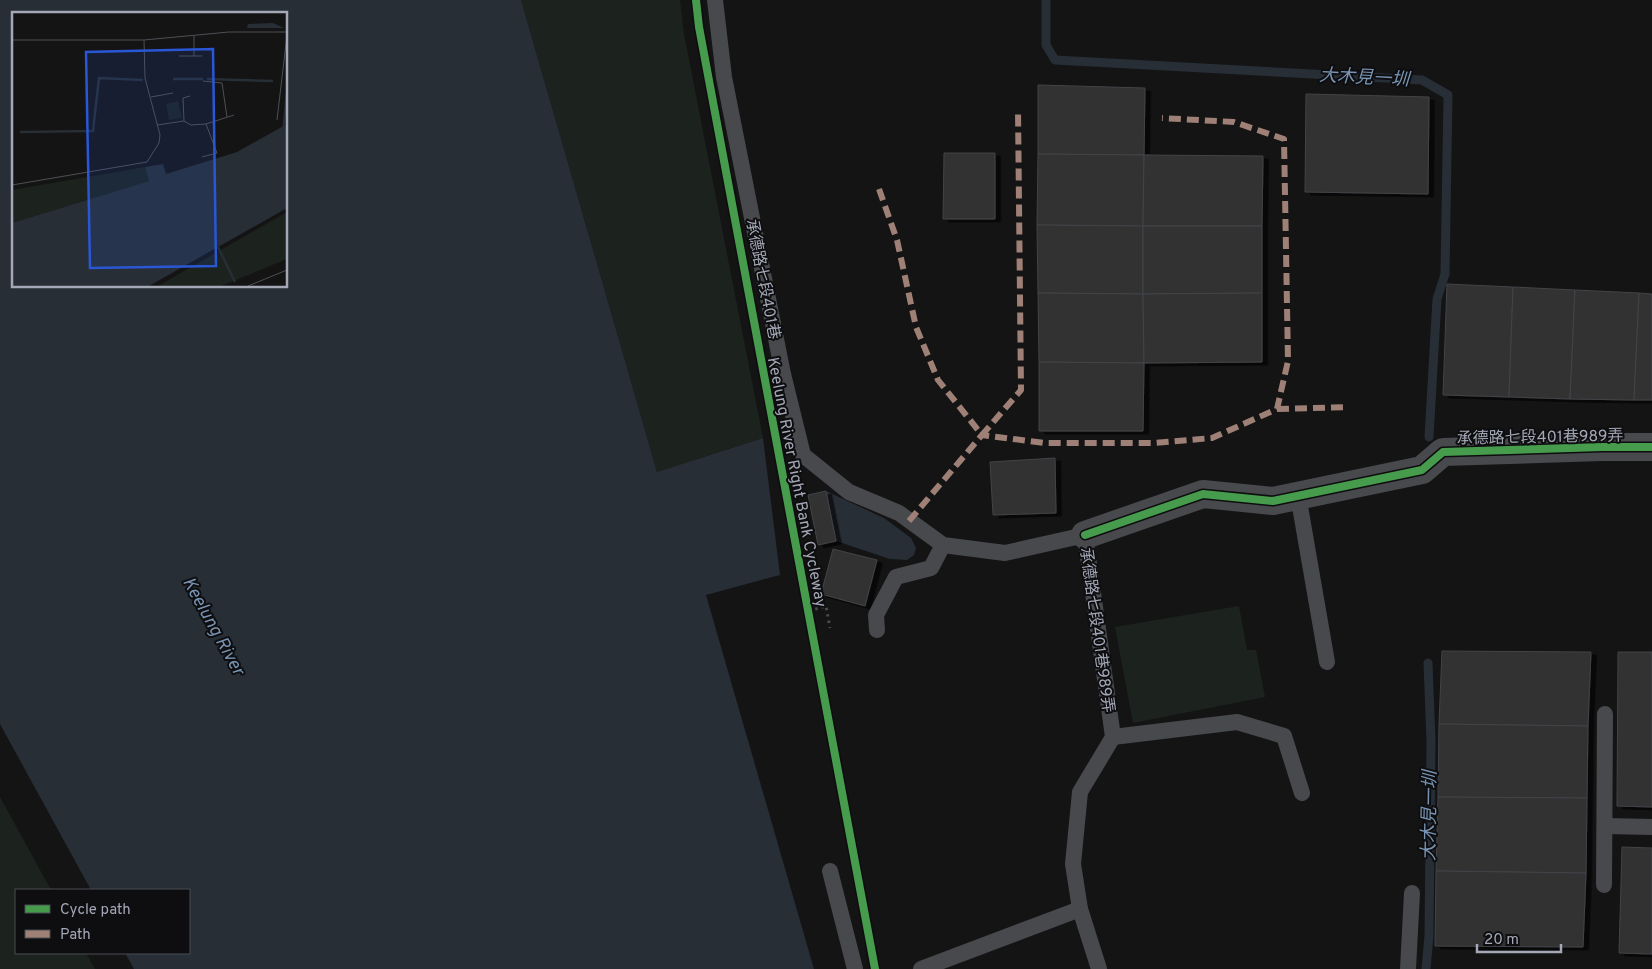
<svg xmlns="http://www.w3.org/2000/svg" width="1652" height="969" font-family="Overpass,'Noto Sans TC',sans-serif">
	<style>
		.green { fill: #1c231e }
		.water { fill: #272e36; fill-rule: evenodd }
		.lines { fill: none; stroke-linecap: round; stroke-linejoin: round }
		.stream { stroke: #272e36; stroke-width: 9 }
		.building { fill: #323233; stroke: #424448; filter: url(#shadow) }
		.path { stroke: #4a4a4f; stroke-width: 3; stroke-dasharray: 2.5 4; stroke-linecap: butt }
		.lane { stroke: #48494d; stroke-width: 16 }
		.street { stroke: #48494d; stroke-width: 28 }
		.quiet { stroke: #9e8076; stroke-width: 6; stroke-dasharray: 12 6; stroke-linecap: butt }
		.cycleway-casing { stroke: #0e0e10; stroke-width: 11 }
		.cycleway { stroke: #469c4c; stroke-width: 8 }
		.labels { text-anchor: middle; stroke-width: 4; stroke-linejoin: round; paint-order: stroke }
		.street-label { font-size: 16px; fill: #a4a8b6; stroke: #0e0e10 }
		.water-label { font-size: 18px; font-style: italic; fill: #7994b3; stroke: #0e0e10 }
		.inset-river { fill: none; stroke: #272e36; stroke-width: 2.5 }
		.inset-road { fill: none; stroke: #4e4f55; stroke-width: 1 }
		.view { fill: #2a57d5; fill-opacity: 0.15; stroke: #2a57d5; stroke-width: 2.5 }
		.inset-edge { fill: none; stroke: #a4a8b6; stroke-width: 2.5 }
	</style>
	<defs>
		<filter id="shadow"><feDropShadow dx="5.5" dy="3" stdDeviation="0" flood-color="#0009"/></filter>
	</defs>
	<rect width="100%" height="100%" fill="#141414"/>
	<g class="green">
		<polygon points="521,0 680,0 684,34 763,438 657,472"/>
		<polygon points="1239,606 1247,650 1256,650 1265,697 1133,723 1115,627"/>
		<polygon points="0,797 51,890 16,890 16,953 86,953 95,969 0,969"/>
	</g>
	<g class="water">
		<path d="M0,0h521l136,472 106,-34 17,137 -74,20 108,374h-680l-9,-16h64v-63h-98l-91,-166zM14,14h272v272h-272z"/>
		<polygon points="826,491 884,518 911,538 916,548 914,555 907,560 890,559 836,541"/>
	</g>
	<g class="lines">
		<g class="stream">
			<polyline points="1046,0 1046,45 1055,60 1422,80 1448,95 1445,274 1437,299 1429,437"/>
			<polyline points="1426,969 1429,936 1431,741 1428,663"/>
		</g>
	</g>
	<g class="building">
		<polygon points="1038,85 1145,88 1144,155 1038,154"/>
		<polygon points="1306,94 1429,97 1428,194 1305,192"/>
		<polygon points="944,153 995,153 995,219 943,219"/>
		<polygon points="1038,154 1144,155 1143,226 1037,225"/>
		<polygon points="1144,155 1263,156 1262,226 1143,226"/>
		<polygon points="1037,225 1143,226 1143,294 1038,293"/>
		<polygon points="1143,226 1262,226 1262,293 1143,294"/>
		<polygon points="1447,284 1513,287 1509,397 1443,395"/>
		<polygon points="1513,287 1575,290 1570,399 1509,397"/>
		<polygon points="1575,290 1639,293 1634,400 1570,399"/>
		<polygon points="1038,293 1143,294 1144,363 1039,362"/>
		<polygon points="1262,293 1262,362 1144,363 1143,294"/>
		<polygon points="1639,293 1652,294 1652,400 1634,400"/>
		<polygon points="1039,362 1144,363 1143,431 1039,431"/>
		<polygon points="1055,458 1056,513 993,515 990,462"/>
		<polygon points="826,491 836,541 818,545 808,495"/>
		<polygon points="833,549 877,560 865,606 821,594"/>
		<polygon points="1442,651 1591,652 1588,726 1439,724"/>
		<polygon points="1618,652 1652,652 1652,807 1617,806"/>
		<polygon points="1439,724 1588,726 1587,798 1438,797"/>
		<polygon points="1438,797 1587,798 1586,873 1436,871"/>
		<polygon points="1622,847 1652,848 1652,954 1619,953"/>
		<polygon points="1436,871 1586,873 1583,947 1435,946"/>
	</g>
	<g class="lines">
		<polyline class="path" points="809,611 826,606 830,628"/>
		<g class="lane">
			<polyline points="715,0 724,77 783,374 803,455 849,492 899,513 943,545 1005,553 1085,535 1113,737 1080,792 1073,864 1080,909 921,969"/>
			<polyline points="1298,495 1327,662"/>
			<polyline points="877,630 876,615 896,577 931,568 943,545"/>
			<polyline points="1113,737 1237,722 1284,736 1302,793"/>
			<polyline points="1606,826 1652,827"/>
			<polyline points="830,871 855,969"/>
			<polyline points="1604,885 1605,714"/>
			<polyline points="1080,909 1099,969"/>
			<polyline points="1408,969 1412,893"/>
		</g>
		<polyline class="street" points="1085,535 1203,494 1273,501 1422,470 1443,452 1602,447 1652,447"/>
		<g class="quiet">
			<polyline points="879,189 897,240 916,327 938,380 982,435 1021,390 1018,110"/>
			<polyline points="1277,409 1349,407"/>
			<polyline points="909,521 982,435 1045,443 1153,443 1212,438 1277,409 1288,361 1284,139 1234,122 1162,118"/>
		</g>
		<defs>
			<g id="cycleway">
				<polyline points="696,0 699,27 875,969"/>
				<polyline points="1085,535 1203,494 1273,501 1422,470 1443,452 1602,447 1652,447"/>
			</g>
		</defs>
		<use href="#cycleway" class="cycleway-casing"/>
		<use href="#cycleway" class="cycleway"/>
	</g>
	<g class="labels">
		<g class="street-label">
			<text transform="translate(764 279) rotate(79)" y="6">承德路七段401巷</text>
			<text transform="translate(1540 436) rotate(-1)" y="6">承德路七段401巷989弄</text>
			<text transform="translate(798 482) rotate(79)" y="6">Keelung River Right Bank Cycleway</text>
			<text transform="translate(1098 630) rotate(82)" y="6">承德路七段401巷989弄</text>
		</g>
		<g class="water-label">
			<text transform="translate(1364 77) rotate(3)" y="6">大木見一圳</text>
			<text transform="translate(214 626) rotate(61)" y="6">Keelung River</text>
			<text transform="translate(1429 816) rotate(-89)" y="6">大木見一圳</text>
		</g>
	</g>
	<g transform="translate(12 12)">
		<rect width="275" height="275" fill="#141414"/>
		<path d="M166,89l4,17 -13,2 -3,-16zM133,155l5,14 -138,42v-33zM275,200v47l-66,27h-63z" fill="#1c231e"/>
		<path d="M261,11l11,5h-37l1,-4zM275,112v84l-138,78h-137v-63l137,-42 -4,-14 18,-3 3,10 71,-22z" fill="#272e36"/>
		<path class="inset-river" d="M161,67h30M195,67l66,2M8,120l73,-1 6,-53 44,2M271,122l4,-42M206,235l17,35"/>
		<path class="inset-road" d="M0,28h132l85,-8h58M167,44h23M182,44v-20M191,69l19,2 5,34M139,85l22,-4M265,108l10,-85M172,109l-1,-23 7,-2M194,112l28,-9M145,113l27,-4 7,4 15,-1 11,29 -15,4M0,173l135,-23 12,-19 1,-8 -15,-57 -1,-38M236,274l39,-16"/>
		<path class="view" d="M201,37l3,217 -126,2 -4,-216z"/>
		<rect width="275" height="275" class="inset-edge"/>
	</g>
	<rect x="15" y="889" width="175" height="65" fill="#0e0e10" stroke="#4a4c52"/>
	<rect x="25" y="905" width="25" height="8" fill="#469c4c" stroke="#4a4c52"/>
	<text x="60" y="914" font-size="15" fill="#a4a8b6">Cycle path</text>
	<rect x="25" y="930" width="25" height="8" fill="#9e8076" stroke="#4a4c52"/>
	<text x="60" y="939" font-size="15" fill="#a4a8b6">Path</text>
	<path d="M1477 944v8h84v-8" fill="none" stroke="#a4a8b6" stroke-width="2.5"/>
	<text x="1484" y="944" font-size="15" fill="#a4a8b6" stroke="#0e0e10" stroke-width="4" paint-order="stroke">20 m</text>
</svg>
